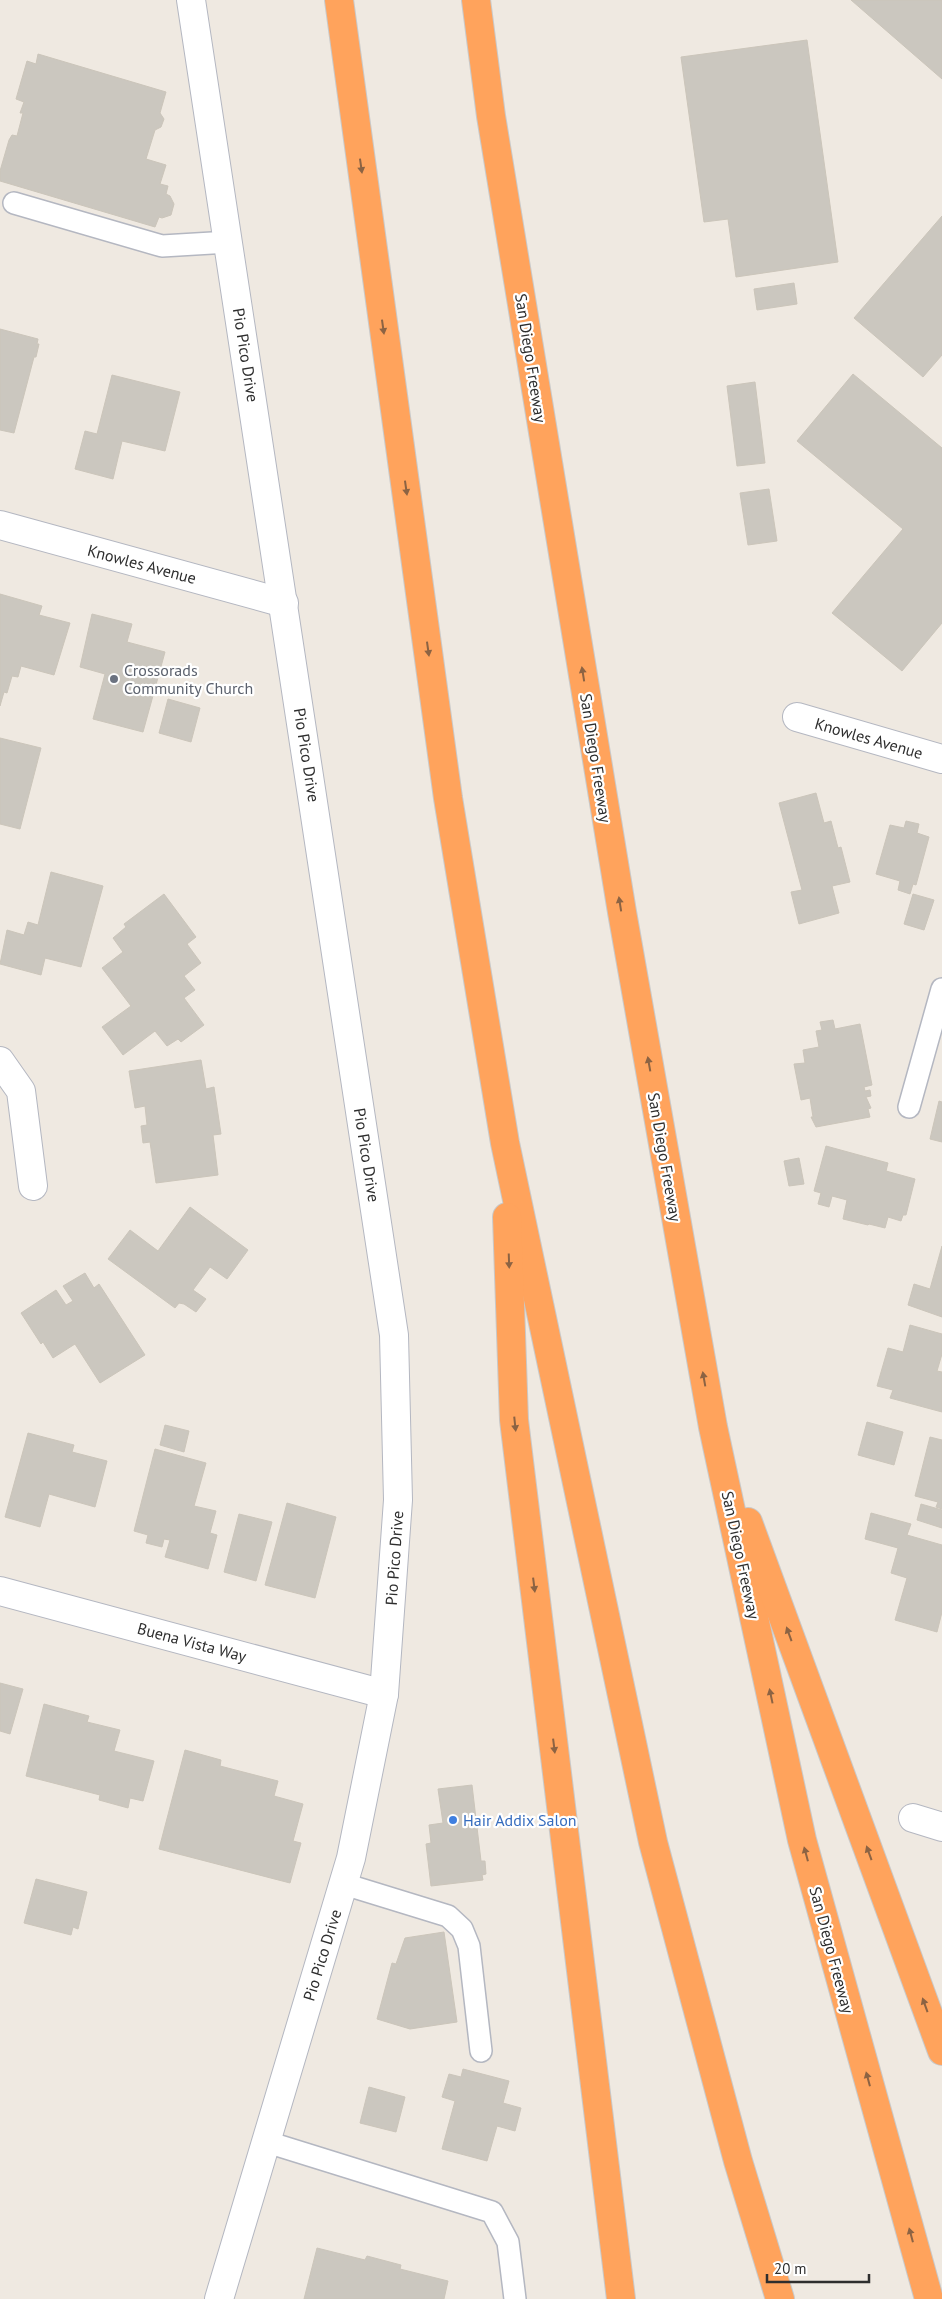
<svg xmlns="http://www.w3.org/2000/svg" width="942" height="2299" font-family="'PT Sans',sans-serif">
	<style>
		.building { fill: #cbc7bf; stroke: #cbc5ba }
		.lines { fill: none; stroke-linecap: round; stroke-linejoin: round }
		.service-casing { stroke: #b4b7c1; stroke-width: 24 }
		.minor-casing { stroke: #b4b7c1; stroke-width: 30 }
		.tertiary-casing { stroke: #b4b7c1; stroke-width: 30 }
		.motorway-casing { stroke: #c9c9c9; stroke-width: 30 }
		.service { stroke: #fff; stroke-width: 21 }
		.minor { stroke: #fff; stroke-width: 28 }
		.tertiary { stroke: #fff; stroke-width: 28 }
		.motorway { stroke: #ffa35c; stroke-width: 28 }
		.oneway { fill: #8c6343 }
		.worship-dot { fill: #6b7280; stroke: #fff; stroke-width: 2 }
		.shop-dot { fill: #3f7fe0; stroke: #fff; stroke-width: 2 }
		.labels { text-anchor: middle; stroke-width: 4.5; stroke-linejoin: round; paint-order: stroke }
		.street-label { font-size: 16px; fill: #2e2e2e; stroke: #fff }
		.worship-label { font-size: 16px; fill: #5b616d; stroke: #fff; text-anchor: start }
		.shop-label { font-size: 16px; fill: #366cbe; stroke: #fff; text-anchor: start }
	</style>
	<rect width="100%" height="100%" fill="#efe9e1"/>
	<g class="building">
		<polygon points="851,0 942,0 942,79"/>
		<polygon points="807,40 838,262 736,277 728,219 704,222 681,57"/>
		<polygon points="38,54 166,92 160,113 164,119 161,127 155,130 146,159 166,165 160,184 168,186 166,194 170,196 174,204 171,215 162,218 159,217 155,227 0,181 0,171 9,140 12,135 17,136 23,113 20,113 24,102 16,99 27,61 36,64"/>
		<polygon points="942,216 942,355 923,377 854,318"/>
		<polygon points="794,283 797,304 757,310 754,289"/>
		<polygon points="0,329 38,339 37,344 39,344 36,357 34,357 14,433 0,430"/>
		<polygon points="853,374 942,448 942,623 902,671 832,613 903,529 797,441"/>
		<polygon points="112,375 180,392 165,451 122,441 113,479 75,469 85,431 97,434"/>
		<polygon points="755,382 765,463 737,466 727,386"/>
		<polygon points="769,489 777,541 748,545 740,493"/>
		<polygon points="0,594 42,606 39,615 70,623 54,675 21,666 18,677 12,676 7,693 4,692 0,706"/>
		<polygon points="92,614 132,624 127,642 165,652 143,732 93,719 105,674 80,667"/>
		<polygon points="168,699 200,708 191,742 159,733"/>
		<polygon points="0,738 41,748 20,829 0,824"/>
		<polygon points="816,793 824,823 831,821 838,848 841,847 850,882 832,886 839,913 799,924 791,892 802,890 779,803"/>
		<polygon points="906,821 919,824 917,833 929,837 916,885 913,884 910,894 898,890 900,881 876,874 890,825 904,828"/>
		<polygon points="51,872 103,886 81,967 45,958 41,975 0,964 7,930 24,935 28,922 38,925"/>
		<polygon points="164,894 196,937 187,944 201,963 184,976 195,990 184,998 204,1025 181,1042 178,1039 167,1046 155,1031 123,1055 102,1027 131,1006 102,968 123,952 113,938 126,927 124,924"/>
		<polygon points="913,894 934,900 924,930 904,924"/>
		<polygon points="833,1020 835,1029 860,1024 872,1085 864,1087 865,1091 870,1090 871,1096 866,1097 871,1108 868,1109 870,1117 816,1127 811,1117 813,1117 810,1098 801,1100 794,1064 805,1063 803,1050 819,1047 816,1031 822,1030 820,1022"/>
		<polygon points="201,1060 206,1089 214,1087 221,1134 213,1135 218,1175 156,1183 150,1142 143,1143 141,1126 147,1125 145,1106 135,1108 129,1071"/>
		<polygon points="939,1101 942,1102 942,1142 930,1139"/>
		<polygon points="826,1146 888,1163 886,1171 915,1179 906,1215 903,1215 901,1221 888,1217 885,1228 869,1224 868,1225 843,1219 847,1200 832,1196 829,1207 818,1204 821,1193 814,1191"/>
		<polygon points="799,1158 804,1184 789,1186 784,1161"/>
		<polygon points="190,1207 248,1250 227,1279 210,1267 193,1290 206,1299 196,1312 184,1304 179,1303 175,1308 108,1259 130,1230 158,1251"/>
		<polygon points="942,1246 942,1317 908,1305 914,1284 930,1289"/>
		<polygon points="85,1273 94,1288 99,1284 145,1355 100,1383 75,1344 53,1358 43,1342 41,1344 21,1313 56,1290 66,1305 73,1301 63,1286"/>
		<polygon points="910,1325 942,1334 942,1354 937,1371 942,1372 942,1412 890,1398 893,1390 877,1386 888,1348 903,1352"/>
		<polygon points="867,1422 903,1432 894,1465 858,1455"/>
		<polygon points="165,1425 189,1431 184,1452 160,1445"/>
		<polygon points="28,1433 74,1445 72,1452 107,1461 95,1507 49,1494 40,1527 5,1517"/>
		<polygon points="930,1437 942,1440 942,1509 936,1507 938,1502 915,1496"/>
		<polygon points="155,1449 206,1463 194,1506 216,1511 210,1533 217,1535 208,1569 165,1557 170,1540 164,1539 162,1547 146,1543 148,1535 134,1531"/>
		<polygon points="287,1503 336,1517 315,1598 265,1585"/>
		<polygon points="921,1504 942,1510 942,1528 917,1520"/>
		<polygon points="871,1513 911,1524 907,1535 942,1545 942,1612 937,1632 895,1620 907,1578 891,1573 898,1548 865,1539"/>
		<polygon points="239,1514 272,1522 256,1581 224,1572"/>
		<polygon points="0,1683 23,1689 10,1734 0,1731"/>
		<polygon points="44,1704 89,1716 87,1722 120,1730 114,1751 154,1761 143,1801 130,1798 128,1808 99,1800 100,1795 26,1776"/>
		<polygon points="185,1750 221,1760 220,1766 278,1781 274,1796 303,1804 293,1841 301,1843 290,1883 159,1849"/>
		<polygon points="472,1785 481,1861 485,1861 486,1874 482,1875 483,1880 431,1886 426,1844 431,1843 429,1825 443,1823 438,1789"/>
		<polygon points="36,1879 87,1892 78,1929 73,1927 71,1935 24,1923"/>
		<polygon points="444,1932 457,2022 410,2029 377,2019 392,1963 396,1964 405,1938"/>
		<polygon points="463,2069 509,2081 503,2103 521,2108 515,2131 497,2126 487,2161 442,2149 455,2101 442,2097 449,2074 461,2077"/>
		<polygon points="369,2087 405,2097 396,2132 360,2123"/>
		<polygon points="317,2248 365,2260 367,2256 401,2265 400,2269 448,2281 444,2299 304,2299"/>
	</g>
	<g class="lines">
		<defs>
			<g id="service">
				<polyline points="14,203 162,246 229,242"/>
				<polyline points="909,1107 942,989"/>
				<polyline points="344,1884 448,1916 462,1929 469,1946 481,2051"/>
				<polyline points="267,2142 492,2212 508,2242 515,2299"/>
			</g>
			<g id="minor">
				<polyline points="0,525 284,603"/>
				<polyline points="797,717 942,759"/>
				<polyline points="0,1061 21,1091 33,1186"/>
				<polyline points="0,1591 384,1694"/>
				<polyline points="913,1818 942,1827"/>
			</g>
			<polyline id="tertiary" points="191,0 394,1335 398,1500 384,1694 351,1858 219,2299"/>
			<g id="motorway">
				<polyline points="339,0 448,798 505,1143 653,1842 738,2161 780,2299"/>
				<polyline points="476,0 491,116 622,912 713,1427 802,1840 929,2299"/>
				<polyline points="507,1217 514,1420 621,2299"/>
				<polyline points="748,1522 942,2051"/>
			</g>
		</defs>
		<use href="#service" class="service-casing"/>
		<use href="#minor" class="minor-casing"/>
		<use href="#tertiary" class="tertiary-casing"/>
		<use href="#motorway" class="motorway-casing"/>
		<use href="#service" class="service"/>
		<use href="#minor" class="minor"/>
		<use href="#tertiary" class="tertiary"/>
		<use href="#motorway" class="motorway"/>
	</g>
	<defs><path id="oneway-solid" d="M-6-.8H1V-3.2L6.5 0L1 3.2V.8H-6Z" transform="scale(1.25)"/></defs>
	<g class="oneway">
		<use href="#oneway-solid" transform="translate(361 166) rotate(82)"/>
		<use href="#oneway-solid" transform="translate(383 327) rotate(82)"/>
		<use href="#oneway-solid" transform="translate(406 488) rotate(82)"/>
		<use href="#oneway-solid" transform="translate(428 649) rotate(82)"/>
		<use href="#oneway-solid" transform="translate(583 674) rotate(-99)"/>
		<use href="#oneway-solid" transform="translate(620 904) rotate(-99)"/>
		<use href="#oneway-solid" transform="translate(649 1064) rotate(-100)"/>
		<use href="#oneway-solid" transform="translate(509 1261) rotate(88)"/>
		<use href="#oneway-solid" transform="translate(704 1379) rotate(-100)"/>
		<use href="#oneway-solid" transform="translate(515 1424) rotate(84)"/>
		<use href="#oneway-solid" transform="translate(534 1585) rotate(83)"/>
		<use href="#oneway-solid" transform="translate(789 1634) rotate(-110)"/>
		<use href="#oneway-solid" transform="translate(771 1696) rotate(-102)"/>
		<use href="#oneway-solid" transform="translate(554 1746) rotate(83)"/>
		<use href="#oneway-solid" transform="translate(869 1853) rotate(-110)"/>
		<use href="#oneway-solid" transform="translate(806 1854) rotate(-105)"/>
		<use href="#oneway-solid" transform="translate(925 2005) rotate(-110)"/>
		<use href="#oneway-solid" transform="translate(868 2079) rotate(-105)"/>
		<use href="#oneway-solid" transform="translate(911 2235) rotate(-105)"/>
	</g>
	<circle class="worship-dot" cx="114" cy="679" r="5"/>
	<circle class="shop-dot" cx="453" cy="1820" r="5"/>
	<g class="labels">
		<g class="street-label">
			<text transform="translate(246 355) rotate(81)" y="6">Pio Pico Drive</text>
			<text transform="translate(531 358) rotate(81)" y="6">San Diego Freeway</text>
			<text transform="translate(142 564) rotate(15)" y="6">Knowles Avenue</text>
			<text transform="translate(869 738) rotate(16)" y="6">Knowles Avenue</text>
			<text transform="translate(307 755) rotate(81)" y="6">Pio Pico Drive</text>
			<text transform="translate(596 758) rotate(81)" y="6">San Diego Freeway</text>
			<text transform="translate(367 1155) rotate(81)" y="6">Pio Pico Drive</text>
			<text transform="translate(665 1157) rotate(80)" y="6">San Diego Freeway</text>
			<text transform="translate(741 1555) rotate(78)" y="6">San Diego Freeway</text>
			<text transform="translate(394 1558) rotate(-86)" y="6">Pio Pico Drive</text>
			<text transform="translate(192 1642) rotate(15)" y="6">Buena Vista Way</text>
			<text transform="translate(832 1950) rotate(75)" y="6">San Diego Freeway</text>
			<text transform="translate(322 1955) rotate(-73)" y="6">Pio Pico Drive</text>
		</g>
		<g class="worship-label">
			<text x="124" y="676">Crossorads<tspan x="124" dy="18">Community Church</tspan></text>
		</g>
		<g class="shop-label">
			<text x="463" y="1826">Hair Addix Salon</text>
		</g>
	</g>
	<path d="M767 2274v8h102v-8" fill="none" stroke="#2e2e2e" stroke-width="2.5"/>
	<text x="774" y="2274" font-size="15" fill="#2e2e2e" stroke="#ffffff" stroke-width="4" paint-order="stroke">20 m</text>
</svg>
